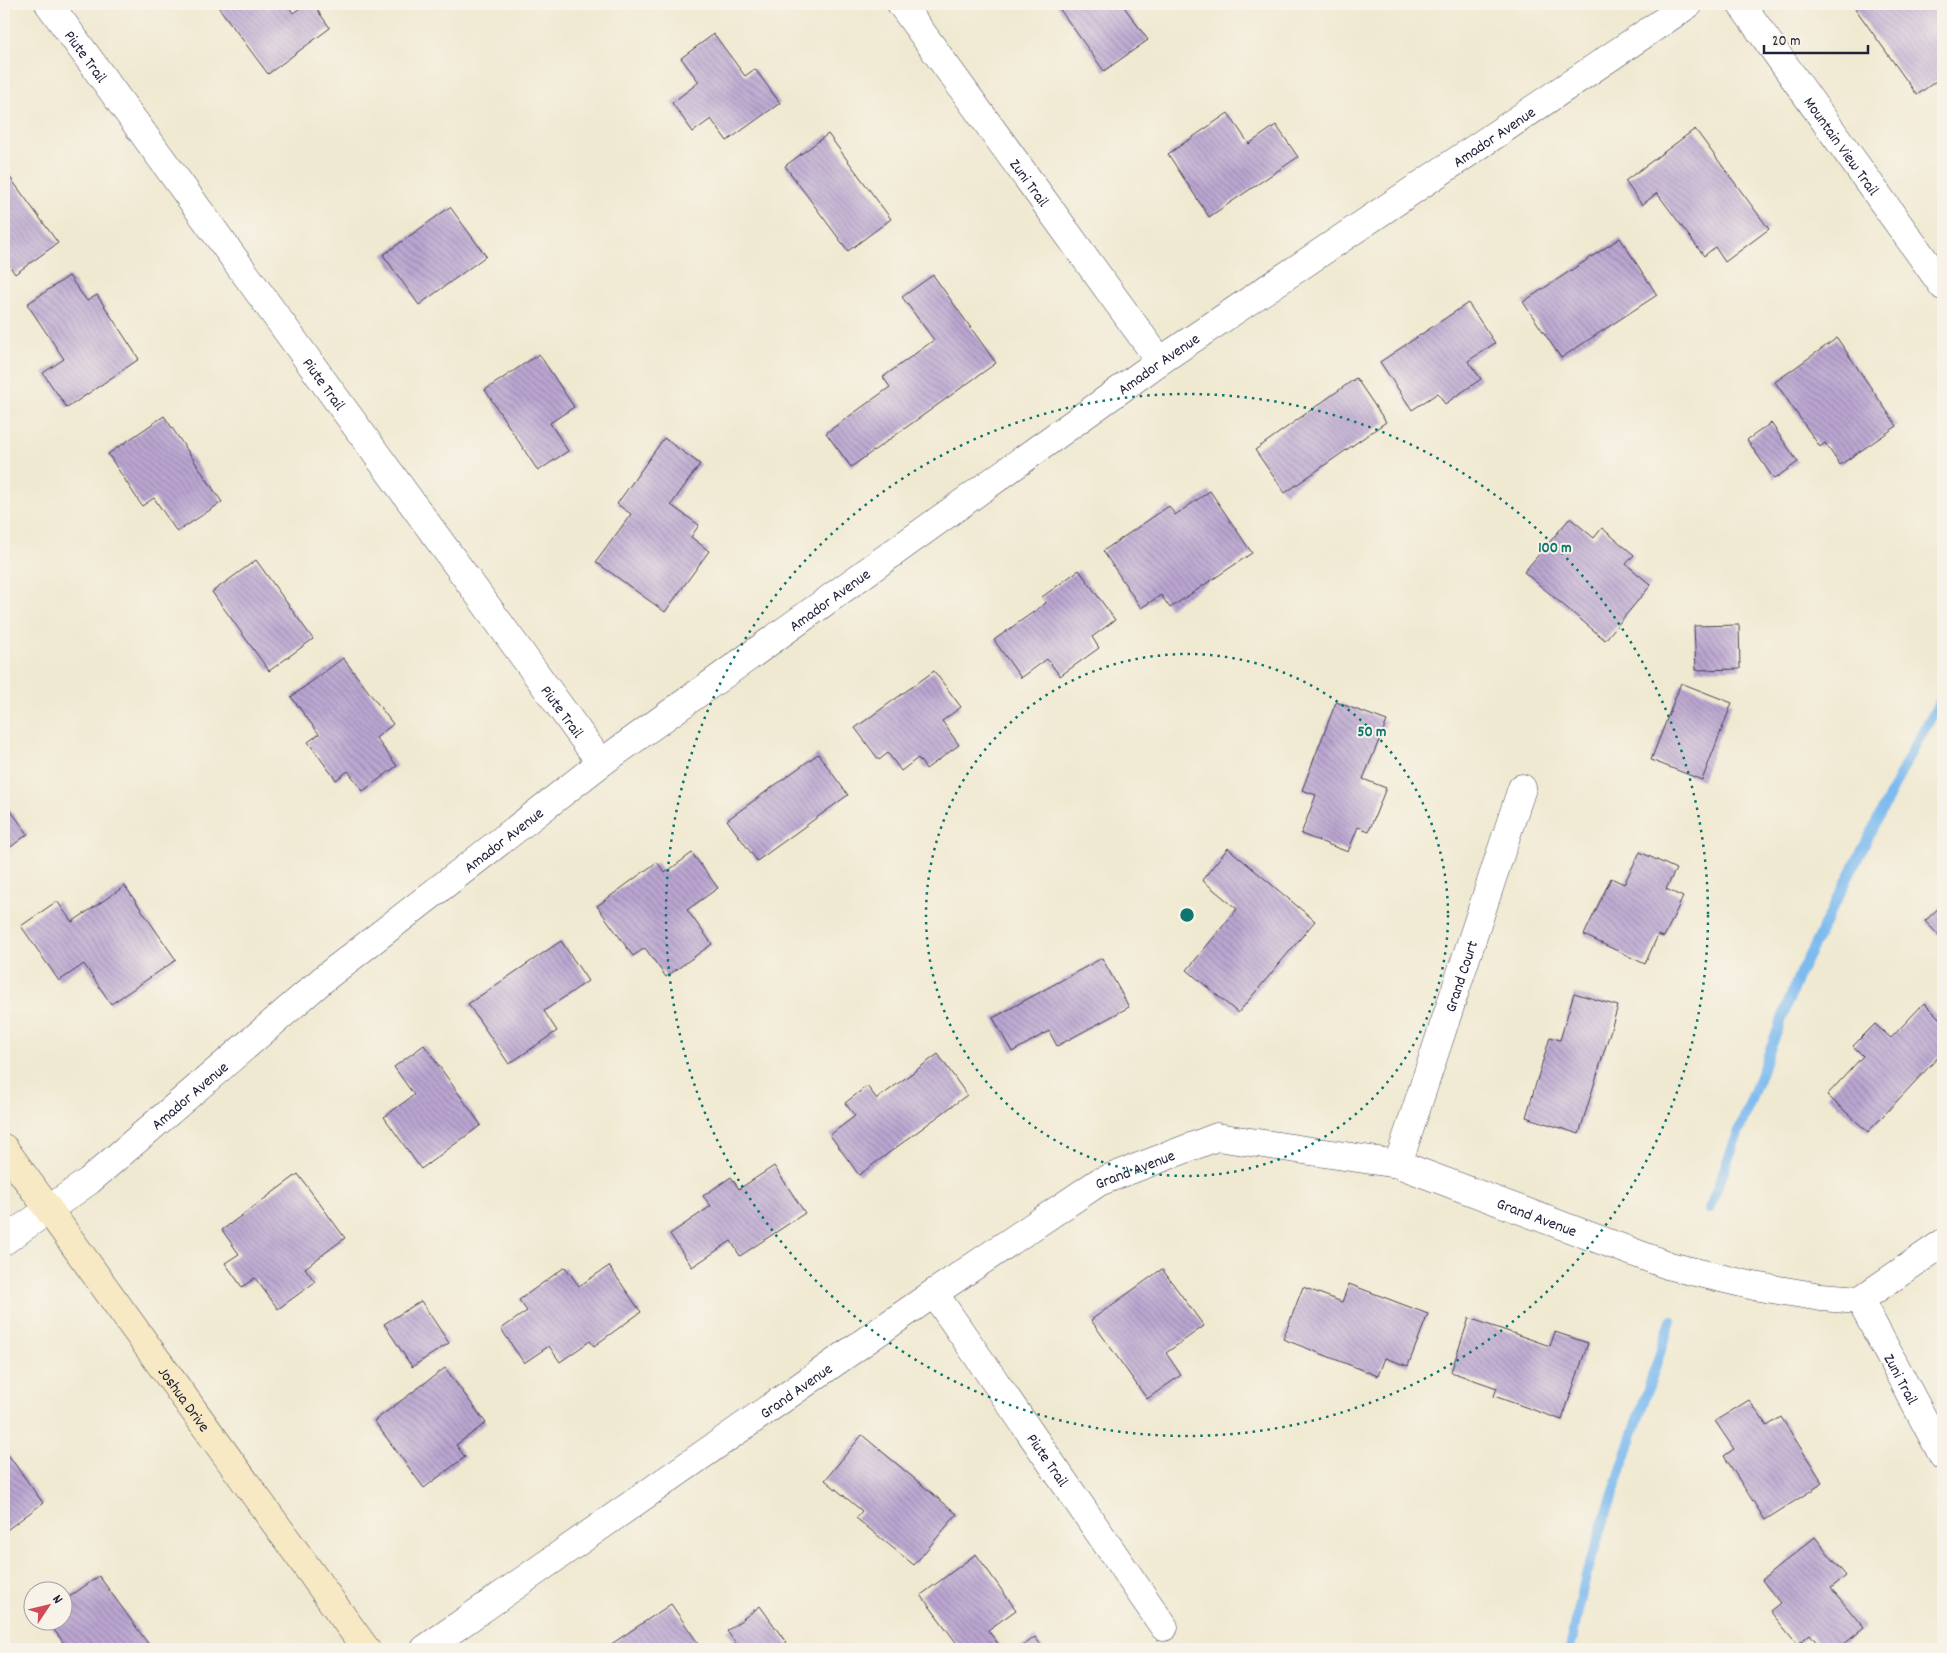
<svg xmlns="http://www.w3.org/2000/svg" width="1947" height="1653" font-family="Dekko,sans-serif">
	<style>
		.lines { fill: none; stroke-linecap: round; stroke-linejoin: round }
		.stream { stroke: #7cbaef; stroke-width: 10 }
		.building { fill: url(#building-back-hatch) }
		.street-casing { stroke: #414052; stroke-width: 29 }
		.secondary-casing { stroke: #414052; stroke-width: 29 }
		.street { stroke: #fff; stroke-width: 28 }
		.secondary { stroke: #f6e9c3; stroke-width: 28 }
		.ring { fill: none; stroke: #0f766e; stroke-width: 2.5; stroke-dasharray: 2.5 5 }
		.labels { text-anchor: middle; stroke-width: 4; stroke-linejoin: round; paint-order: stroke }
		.street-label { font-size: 16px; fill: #22223b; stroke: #f7f3e8 }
		.centre { fill: #0f766e; stroke: #f7f3e8; stroke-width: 2.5 }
		.ring-label { font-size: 15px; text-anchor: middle; font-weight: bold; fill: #0f766e; stroke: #f7f3e8; stroke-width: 4; stroke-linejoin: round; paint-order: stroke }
	</style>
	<defs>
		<pattern id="building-back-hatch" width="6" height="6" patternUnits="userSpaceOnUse" patternTransform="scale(1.25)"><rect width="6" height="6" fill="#bba6d1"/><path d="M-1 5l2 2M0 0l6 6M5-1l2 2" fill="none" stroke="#9887ab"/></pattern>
	</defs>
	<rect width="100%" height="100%" fill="#f7f3e8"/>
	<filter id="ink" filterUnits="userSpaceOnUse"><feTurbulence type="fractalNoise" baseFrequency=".02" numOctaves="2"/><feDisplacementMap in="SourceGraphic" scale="10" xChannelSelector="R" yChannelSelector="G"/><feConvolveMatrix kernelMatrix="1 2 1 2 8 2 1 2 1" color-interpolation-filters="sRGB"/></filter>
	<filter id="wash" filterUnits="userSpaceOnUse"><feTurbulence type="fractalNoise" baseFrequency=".0096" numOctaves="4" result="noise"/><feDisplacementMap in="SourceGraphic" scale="20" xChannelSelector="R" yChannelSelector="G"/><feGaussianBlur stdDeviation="1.12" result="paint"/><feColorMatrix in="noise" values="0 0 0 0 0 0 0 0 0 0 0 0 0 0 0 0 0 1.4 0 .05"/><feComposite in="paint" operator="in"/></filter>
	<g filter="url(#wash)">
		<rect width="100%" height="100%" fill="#f0e9d1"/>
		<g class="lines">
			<g class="stream">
				<polyline points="1709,1209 1798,977 1912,751 1943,697"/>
				<polyline points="1570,1649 1586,1575 1671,1320"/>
			</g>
		</g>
		<g id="blocks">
			<g class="building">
				<polygon points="216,4 287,4 293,13 306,4 313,4 330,28 268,74"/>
				<polygon points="1056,4 1122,4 1148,40 1104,71"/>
				<polygon points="1852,4 1943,4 1943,76 1917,95"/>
				<polygon points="714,34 745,76 755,69 780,103 727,141 711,119 693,132 672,103 699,82 681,58"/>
				<polygon points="1228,113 1249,144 1276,125 1298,157 1209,217 1168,154"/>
				<polygon points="1695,129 1769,229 1725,262 1715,247 1704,256 1657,193 1642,205 1625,181"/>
				<polygon points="828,134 891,219 848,251 785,166"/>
				<polygon points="9,176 58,243 15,274 4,258 4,180"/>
				<polygon points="450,207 486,256 419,305 383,255"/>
				<polygon points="1620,238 1657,295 1561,358 1523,302"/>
				<polygon points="933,275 996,363 851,467 826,433 890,387 883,377 934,340 902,297"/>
				<polygon points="69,276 87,301 97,295 139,359 67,408 43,373 64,359 27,304"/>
				<polygon points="1468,303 1495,343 1468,361 1481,379 1445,404 1438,393 1412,410 1380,362"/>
				<polygon points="1837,338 1897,426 1840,465 1825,443 1820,447 1775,382"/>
				<polygon points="539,354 574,407 550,423 568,451 538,471 485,390"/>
				<polygon points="1356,378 1386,422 1285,493 1255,450"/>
				<polygon points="164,416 222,502 177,532 154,498 142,506 108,454"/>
				<polygon points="1771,423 1798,462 1774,479 1747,440"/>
				<polygon points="664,438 700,464 671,505 699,525 691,537 709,551 665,612 596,562 631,514 617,504"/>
				<polygon points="1210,491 1252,553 1170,608 1161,595 1141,608 1103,551 1169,506 1175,515"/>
				<polygon points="1570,518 1594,538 1602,528 1634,555 1626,564 1651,585 1605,640 1524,572"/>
				<polygon points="256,560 313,639 269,671 212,592"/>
				<polygon points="1079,570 1115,620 1092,637 1099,648 1060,676 1047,659 1021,678 994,640 1046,603 1042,597"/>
				<polygon points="1739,625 1740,669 1696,670 1694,626"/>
				<polygon points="343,658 393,724 376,738 397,766 363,791 348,771 336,780 308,742 319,734 291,697"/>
				<polygon points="934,671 961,707 942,721 959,745 926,769 918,758 901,771 888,753 879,760 855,728"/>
				<polygon points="1681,683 1732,703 1702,780 1651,760"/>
				<polygon points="1336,702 1387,721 1363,779 1386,788 1369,831 1358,827 1348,852 1301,834 1316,795 1302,790"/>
				<polygon points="818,754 848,795 757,861 727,820"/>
				<polygon points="4,802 28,834 4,852"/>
				<polygon points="1228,848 1315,921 1238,1013 1187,970 1237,909 1202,880"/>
				<polygon points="1640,852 1676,869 1666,889 1683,897 1664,937 1658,935 1645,964 1584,935 1611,878 1624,884"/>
				<polygon points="692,853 718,888 687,910 712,944 666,977 645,948 633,956 597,906 657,862 665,873"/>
				<polygon points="125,886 176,960 111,1004 84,964 59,981 21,926 57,901 72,922"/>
				<polygon points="1943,904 1943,940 1925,921"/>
				<polygon points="561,941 588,981 544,1011 557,1031 509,1064 468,1004"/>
				<polygon points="1102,958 1129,1007 1057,1046 1049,1031 1012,1052 993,1018"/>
				<polygon points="1574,993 1618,1006 1579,1134 1526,1117 1550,1037 1560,1040"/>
				<polygon points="1924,1003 1943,1022 1943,1052 1868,1132 1827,1095 1863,1056 1853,1046 1875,1024 1891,1038"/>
				<polygon points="424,1045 481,1125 421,1169 384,1117 414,1095 394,1067"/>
				<polygon points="938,1054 967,1095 859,1175 830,1135 855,1116 845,1103 867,1086 877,1099"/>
				<polygon points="774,1166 805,1213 740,1256 731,1241 692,1267 670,1234 711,1206 703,1196 731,1177 739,1189"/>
				<polygon points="298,1174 345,1238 305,1268 315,1282 278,1309 255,1278 242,1287 225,1263 239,1254 222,1230"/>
				<polygon points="609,1266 641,1312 594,1346 590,1341 560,1362 549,1346 524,1363 501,1329 527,1311 519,1300 565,1267 579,1286"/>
				<polygon points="1162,1269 1204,1326 1166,1353 1181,1375 1147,1399 1091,1320"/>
				<polygon points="1349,1284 1428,1314 1408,1366 1385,1358 1378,1376 1283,1339 1303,1287 1342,1302"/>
				<polygon points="421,1301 449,1343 412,1367 384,1324"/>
				<polygon points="1469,1318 1550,1346 1555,1332 1588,1343 1562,1420 1494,1396 1497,1388 1451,1372"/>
				<polygon points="445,1368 486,1423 456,1445 465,1457 424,1488 374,1421"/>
				<polygon points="1749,1400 1767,1426 1781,1417 1823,1483 1765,1520 1724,1456 1734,1449 1715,1421"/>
				<polygon points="862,1435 957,1514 914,1565 856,1518 862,1511 825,1480"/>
				<polygon points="4,1449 43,1503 4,1532"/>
				<polygon points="1815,1537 1846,1576 1831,1588 1864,1628 1838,1649 1822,1649 1810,1634 1797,1644 1770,1611 1780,1603 1762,1580"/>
				<polygon points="976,1554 1016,1610 988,1630 1002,1649 961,1649 921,1595"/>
				<polygon points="99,1576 152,1649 68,1649 47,1620 62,1620 62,1602"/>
				<polygon points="671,1604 702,1649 604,1649"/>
				<polygon points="760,1606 790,1648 788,1649 740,1649 727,1631"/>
				<polygon points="1035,1637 1044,1649 1019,1649"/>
			</g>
		</g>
	</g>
	<g filter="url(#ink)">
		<use href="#blocks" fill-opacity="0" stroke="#414052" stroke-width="1"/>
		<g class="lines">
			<defs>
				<g id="street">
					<path id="s1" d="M49,4l552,759"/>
					<path id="s2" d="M901,4l259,357"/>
					<path id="s3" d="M1741,4l202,282"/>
					<path id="s4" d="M1398,1164l124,-376"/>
					<path id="s5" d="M4,1241l85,-60 238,-205 274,-213 559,-402 529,-357"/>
					<path id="s6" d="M934,1293l230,334"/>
					<path id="s7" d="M1860,1300l83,156"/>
					<path id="s8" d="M425,1649l509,-356 165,-111 118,-45 181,27 272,102 84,20 67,11 39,3 83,-57"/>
				</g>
				<g id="secondary">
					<path id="s9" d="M4,1148l362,501"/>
				</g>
			</defs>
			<use href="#street" class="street-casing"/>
			<use href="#secondary" class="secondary-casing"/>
			<use href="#street" class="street"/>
			<use href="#secondary" class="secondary"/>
		</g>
	</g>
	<g class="ring">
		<circle cx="1187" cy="915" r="261"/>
		<circle cx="1187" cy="915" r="521"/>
	</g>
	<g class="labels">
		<g class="street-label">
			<text dy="6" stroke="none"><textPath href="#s1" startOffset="64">Piute Trail</textPath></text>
			<text dy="6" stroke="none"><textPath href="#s5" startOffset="1856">Amador Avenue</textPath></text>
			<text dy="6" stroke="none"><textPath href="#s3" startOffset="174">Mountain View Trail</textPath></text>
			<text dy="6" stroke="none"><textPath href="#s2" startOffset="220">Zuni Trail</textPath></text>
			<text dy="6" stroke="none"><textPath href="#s5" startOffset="1451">Amador Avenue</textPath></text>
			<text dy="6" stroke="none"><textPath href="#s1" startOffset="469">Piute Trail</textPath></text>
			<text dy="6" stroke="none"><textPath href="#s5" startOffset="1046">Amador Avenue</textPath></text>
			<text dy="6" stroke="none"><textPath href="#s1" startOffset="874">Piute Trail</textPath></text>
			<text dy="6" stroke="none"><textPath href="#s5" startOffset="641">Amador Avenue</textPath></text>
			<text dy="6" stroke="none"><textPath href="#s4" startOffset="198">Grand Court</textPath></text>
			<text dy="6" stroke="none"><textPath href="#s5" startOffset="236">Amador Avenue</textPath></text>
			<text dy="6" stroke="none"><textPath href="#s8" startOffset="858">Grand Avenue</textPath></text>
			<text dy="6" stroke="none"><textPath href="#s8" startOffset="1278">Grand Avenue</textPath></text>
			<text dy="6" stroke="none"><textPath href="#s7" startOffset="89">Zuni Trail</textPath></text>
			<text dy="6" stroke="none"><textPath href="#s8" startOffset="452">Grand Avenue</textPath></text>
			<text dy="6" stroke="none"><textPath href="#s9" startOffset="309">Joshua Drive</textPath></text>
			<text dy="6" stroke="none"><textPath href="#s6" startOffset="202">Piute Trail</textPath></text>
		</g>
	</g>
	<circle cx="1187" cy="915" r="8" class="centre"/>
	<g class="ring-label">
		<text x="1555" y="552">100 m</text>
		<text x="1372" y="736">50 m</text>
	</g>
	<rect width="1947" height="1653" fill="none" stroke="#f7f3e8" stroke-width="20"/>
	<g transform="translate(48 1606) rotate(55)"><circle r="24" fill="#f7f3e8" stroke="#a29fa3"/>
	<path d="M0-4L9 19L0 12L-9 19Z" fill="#d1495b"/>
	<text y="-8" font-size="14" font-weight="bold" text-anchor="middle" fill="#22223b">N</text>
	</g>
	<path d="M1764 45v8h104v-8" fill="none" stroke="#22223b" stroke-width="2.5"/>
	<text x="1772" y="45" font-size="15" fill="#22223b" stroke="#f7f3e8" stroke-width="4" paint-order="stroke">20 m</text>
</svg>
